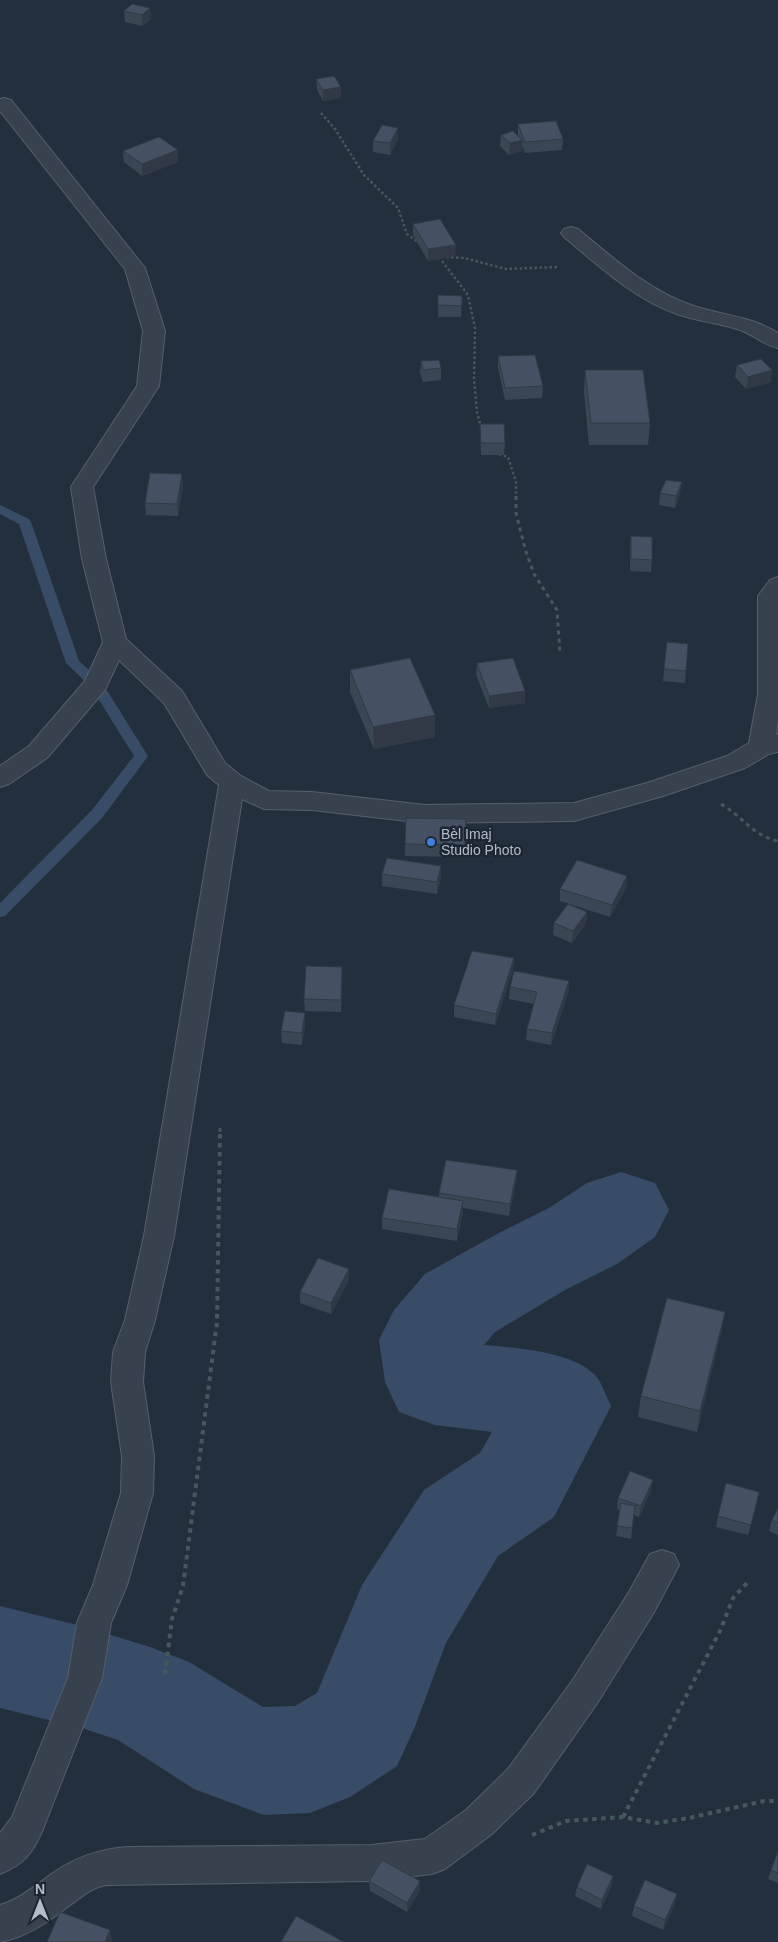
<svg xmlns="http://www.w3.org/2000/svg" width="778" height="1942" font-family="Helvetica,sans-serif">
	<style>
		.lines { fill: none; stroke-linecap: round; stroke-linejoin: round }
		.stream { fill: #394c67; fill-rule: evenodd }
		.river { fill: #394c67; fill-rule: evenodd }
		.minor-casing { stroke: #565f6c; stroke-width: 2 }
		.path-far2 { stroke: #44595c; stroke-width: 2.5; stroke-dasharray: 2.5 2.5; stroke-linecap: butt }
		.path-far1 { stroke: #44595c; stroke-width: 3; stroke-dasharray: 4 4; stroke-linecap: butt }
		.path { stroke: #44595c; stroke-width: 4; stroke-dasharray: 4.5 4.5; stroke-linecap: butt }
		.minor { fill: #38414e; fill-rule: evenodd }
		.wall { fill: #3b4654 }
		.shaded-wall { fill: #303945 }
		.building { fill: #455162; stroke: #303945 }
		.shop-dot { fill: #3f7fe0; stroke: #1d2633; stroke-width: 2 }
		.labels { text-anchor: middle; stroke-width: 5; stroke-linejoin: round; paint-order: stroke }
		.poi-label { font-size: 14px; fill: #b4bcc9; stroke: #1d2633; text-anchor: start }
	</style>
	<rect width="100%" height="100%" fill="#242f3e"/>
	<g class="lines">
		<polygon class="stream" points="0,505 29,519 31,522 79,661 101,681 148,756 102,818 5,916 0,917 0,903 92,810 134,756 91,687 66,663 19,524 0,514"/>
		<path class="river" d="M621,1172l34,11 14,27 -14,27 -38,27 -52,26 -70,42 -11,13c32,3 87,6 111,30 7,7 11,22 16,31l-57,111 -56,39 -52,87 -32,86 -17,37 -47,31 -40,16 -46,2 -70,-26 -76,-49 -33,-11 -85,-21v-102l85,21 65,20 39,15 74,45 32,-1 22,-13 45,-108 62,-95 56,-37 12,-21 -57,-7 -36,-13 -14,-30 -6,-42 15,-30 31,-36 72,-40 52,-26 38,-25z"/>
		<defs>
			<g id="minor">
				<path d="M4,98l7,2 134,168 20,63 -6,55 -66,101 13,72 20,80 56,52 43,72 16,13 28,15 43,1 113,13 149,-2 73,-20 80,-27 22,-13 9,-49v-98l12,-16 8,-3v144l-2,14 2,-1v18l-9,2 -24,14 -82,28 -89,25 -149,2 -113,-13 -48,-1 -22,-10 -68,437 -19,84 -10,32 -2,30 11,74 -1,37 -26,92 -16,38 -9,55 -59,151c-10,24 -19,35 -43,45v-41l12,-16 56,-139 9,-55 16,-38 28,-92 1,-37 -11,-74 2,-30 12,-32 19,-84 75,-451 -12,-10 -43,-72 -45,-43 -14,30 -58,68 -38,26 -9,3v-21l29,-20 56,-65 18,-39 -21,-83 -11,-72 66,-101 6,-55 -18,-62 -125,-158v-12z"/>
				<path d="M571,227l7,2c35,29 70,61 113,76 31,11 58,10 87,28v15c-15,-3 -26,-15 -41,-19 -20,-6 -40,-8 -60,-15 -43,-15 -78,-48 -113,-77l-3,-4 3,-4z"/>
				<path d="M662,1550l12,4 5,11 -26,49 -57,91 -62,88 -42,41 -47,35 -13,5 -61,7 -264,4c-16,2 -28,14 -41,23 -19,15 -42,30 -66,34v-37c20,-6 36,-20 53,-32 23,-16 46,-24 75,-26l243,-2 54,-6 41,-29 42,-41 64,-88 57,-89 21,-38z"/>
			</g>
		</defs>
		<use href="#minor" class="minor-casing"/>
		<g class="path-far2">
			<polyline points="321,113 335,129 364,175 398,208 407,234 418,242"/>
			<polyline points="439,257 468,295 475,328 474,380 477,412 481,427"/>
			<polyline points="446,257 464,258 506,269 558,267"/>
			<polyline points="499,454 508,457 516,482 516,497"/>
		</g>
		<g class="path-far1">
			<polyline points="516,496 516,513 526,552 534,574 557,610 560,654"/>
			<path d="M721,804c21,12 32,32 57,37"/>
			<polyline points="220,1132 220,1125"/>
		</g>
		<g class="path">
			<polyline points="165,1674 172,1619 183,1586 217,1322 220,1130"/>
			<polyline points="623,1817 720,1631 733,1598 747,1583"/>
			<polyline points="532,1835 566,1821 623,1817 657,1823 689,1818 764,1801 778,1801"/>
		</g>
		<use href="#minor" class="minor"/>
	</g>
	<g class="wall">
		<polygon points="132,4 151,19 142,26 125,22 124,11"/>
		<polygon points="316,79 341,98 323,101 317,90"/>
		<polygon points="518,124 563,139 562,150 525,153 522,146 522,151 509,155 500,146 501,135 518,136"/>
		<polygon points="398,139 390,155 373,152 373,141"/>
		<polygon points="123,151 178,162 142,176 124,162"/>
		<polygon points="413,224 455,256 428,261 413,235"/>
		<polygon points="438,295 462,296 461,317 438,317"/>
		<polygon points="498,356 543,386 542,398 505,400 498,368"/>
		<polygon points="421,361 441,368 441,380 423,382 420,373"/>
		<polygon points="737,365 771,382 746,389 735,377"/>
		<polygon points="585,370 650,423 648,445 589,445 584,392"/>
		<polygon points="480,424 505,443 504,455 481,455"/>
		<polygon points="183,486 178,516 146,515 145,503"/>
		<polygon points="660,493 680,494 675,508 659,505"/>
		<polygon points="631,536 652,560 651,572 630,571 630,548"/>
		<polygon points="667,642 686,671 685,683 663,681"/>
		<polygon points="477,663 525,691 525,703 489,708 476,675"/>
		<polygon points="350,670 435,715 435,737 374,749 350,692"/>
		<polygon points="466,819 464,857 405,856 405,844"/>
		<polygon points="441,866 441,878 437,894 382,886 382,874"/>
		<polygon points="627,876 626,888 610,917 560,901 560,889"/>
		<polygon points="587,912 586,924 572,943 553,935 554,923"/>
		<polygon points="514,958 513,970 495,1025 454,1017 454,1005"/>
		<polygon points="342,967 341,1012 305,1011 304,999"/>
		<polygon points="569,981 568,993 551,1045 526,1040 527,1029 534,1004 509,999 510,987"/>
		<polygon points="305,1025 302,1045 282,1043 281,1031"/>
		<polygon points="517,1170 516,1182 509,1216 463,1208 463,1213 457,1241 382,1229 382,1218 439,1197 439,1193"/>
		<polygon points="349,1280 331,1314 300,1303 300,1292"/>
		<polygon points="725,1312 721,1333 697,1432 638,1417 641,1396"/>
		<polygon points="651,1491 639,1517 634,1515 631,1539 616,1536 620,1510 617,1509 618,1498"/>
		<polygon points="757,1503 748,1535 716,1527 718,1516"/>
		<polygon points="778,1508 778,1535 769,1531 772,1520"/>
		<polygon points="778,1851 778,1883 768,1879"/>
		<polygon points="369,1881 420,1881 420,1891 407,1912 370,1891"/>
		<polygon points="612,1885 601,1909 575,1896 577,1887"/>
		<polygon points="675,1904 663,1930 632,1916 634,1906"/>
	</g>
	<g class="shaded-wall">
		<polygon points="150,8 151,19 142,26 142,15"/>
		<polygon points="341,87 341,98 323,101 323,90"/>
		<polygon points="398,128 398,139 390,155 390,143"/>
		<polygon points="522,140 522,151 509,155 510,143"/>
		<polygon points="178,150 178,162 142,176 142,164"/>
		<polygon points="456,245 455,256 428,261 428,249"/>
		<polygon points="772,370 771,382 746,389 748,377"/>
		<polygon points="182,474 183,486 178,516 177,504"/>
		<polygon points="682,482 680,494 675,508 676,496"/>
		<polygon points="525,691 525,703 489,708 489,696"/>
		<polygon points="435,715 435,737 374,749 373,727"/>
		<polygon points="441,866 441,878 437,894 437,882"/>
		<polygon points="627,876 626,888 610,917 612,905"/>
		<polygon points="587,912 586,924 572,943 573,931"/>
		<polygon points="514,958 513,970 495,1025 496,1014"/>
		<polygon points="342,967 343,979 341,1012 341,1000"/>
		<polygon points="569,981 568,993 551,1045 552,1033"/>
		<polygon points="305,1013 305,1025 302,1045 302,1033"/>
		<polygon points="517,1170 516,1182 509,1216 510,1204"/>
		<polygon points="463,1201 463,1213 457,1241 457,1229"/>
		<polygon points="349,1269 349,1280 331,1314 331,1303"/>
		<polygon points="725,1312 721,1333 697,1432 700,1411"/>
		<polygon points="653,1480 651,1491 639,1517 641,1506"/>
		<polygon points="613,1876 612,1885 601,1909 602,1900"/>
		<polygon points="420,1881 420,1891 407,1912 407,1903"/>
		<polygon points="677,1894 675,1904 663,1930 665,1920"/>
		<polygon points="110,1930 112,1939 111,1942 105,1942"/>
	</g>
	<g class="building">
		<polygon points="132,4 150,8 142,15 124,11"/>
		<polygon points="334,76 341,87 323,90 316,79"/>
		<polygon points="556,121 563,139 525,142 518,124"/>
		<polygon points="382,125 398,128 390,143 373,141"/>
		<polygon points="513,131 522,140 510,143 501,135"/>
		<polygon points="159,137 178,150 142,164 123,151"/>
		<polygon points="440,219 456,245 428,249 413,224"/>
		<polygon points="438,295 462,296 462,306 438,305"/>
		<polygon points="535,355 543,386 505,388 498,356"/>
		<polygon points="761,359 772,370 748,377 737,365"/>
		<polygon points="439,360 441,368 423,370 421,361"/>
		<polygon points="585,370 643,370 650,423 591,423"/>
		<polygon points="480,424 504,424 505,443 481,443"/>
		<polygon points="150,473 182,474 177,504 145,503"/>
		<polygon points="666,480 682,482 676,496 660,493"/>
		<polygon points="631,536 652,537 652,560 631,559"/>
		<polygon points="667,642 688,644 686,671 664,669"/>
		<polygon points="410,658 435,715 373,727 350,670"/>
		<polygon points="513,658 525,691 489,696 477,663"/>
		<polygon points="406,818 466,819 465,845 405,844"/>
		<polygon points="387,858 441,866 437,882 382,874"/>
		<polygon points="577,860 627,876 612,905 560,889"/>
		<polygon points="568,904 587,912 573,931 554,923"/>
		<polygon points="472,951 514,958 496,1014 454,1005"/>
		<polygon points="306,966 342,967 341,1000 304,999"/>
		<polygon points="514,971 569,981 552,1033 527,1029 537,992 510,987"/>
		<polygon points="285,1011 305,1013 302,1033 281,1031"/>
		<polygon points="446,1160 517,1170 510,1204 439,1193"/>
		<polygon points="389,1189 463,1201 457,1229 382,1218"/>
		<polygon points="318,1258 349,1269 331,1303 300,1292"/>
		<polygon points="667,1298 725,1312 700,1411 641,1396"/>
		<polygon points="630,1471 653,1480 641,1506 618,1498"/>
		<polygon points="726,1483 759,1492 751,1525 718,1516"/>
		<polygon points="621,1503 635,1506 632,1528 617,1526"/>
		<polygon points="778,1508 778,1523 772,1520"/>
		<polygon points="778,1851 778,1873 771,1870"/>
		<polygon points="382,1860 420,1881 407,1903 369,1881"/>
		<polygon points="587,1864 613,1876 602,1900 577,1887"/>
		<polygon points="645,1880 677,1894 665,1920 634,1906"/>
		<polygon points="60,1912 110,1930 105,1942 47,1942"/>
		<polygon points="296,1916 344,1942 281,1942"/>
	</g>
	<circle class="shop-dot" cx="431" cy="842" r="5"/>
	<g class="labels">
		<g class="poi-label">
			<text x="441" y="839">Bèl Imaj<tspan x="441" dy="16">Studio Photo</tspan></text>
		</g>
	</g>
	<g transform="translate(40 1902)" stroke="#1d2633" stroke-width="4" paint-order="stroke">
	<path d="M0-4L9 19L0 12L-9 19Z" fill="#b4bcc9"/>
	<text y="-8" font-size="14" font-weight="bold" text-anchor="middle" fill="#b4bcc9">N</text>
	</g>
</svg>
